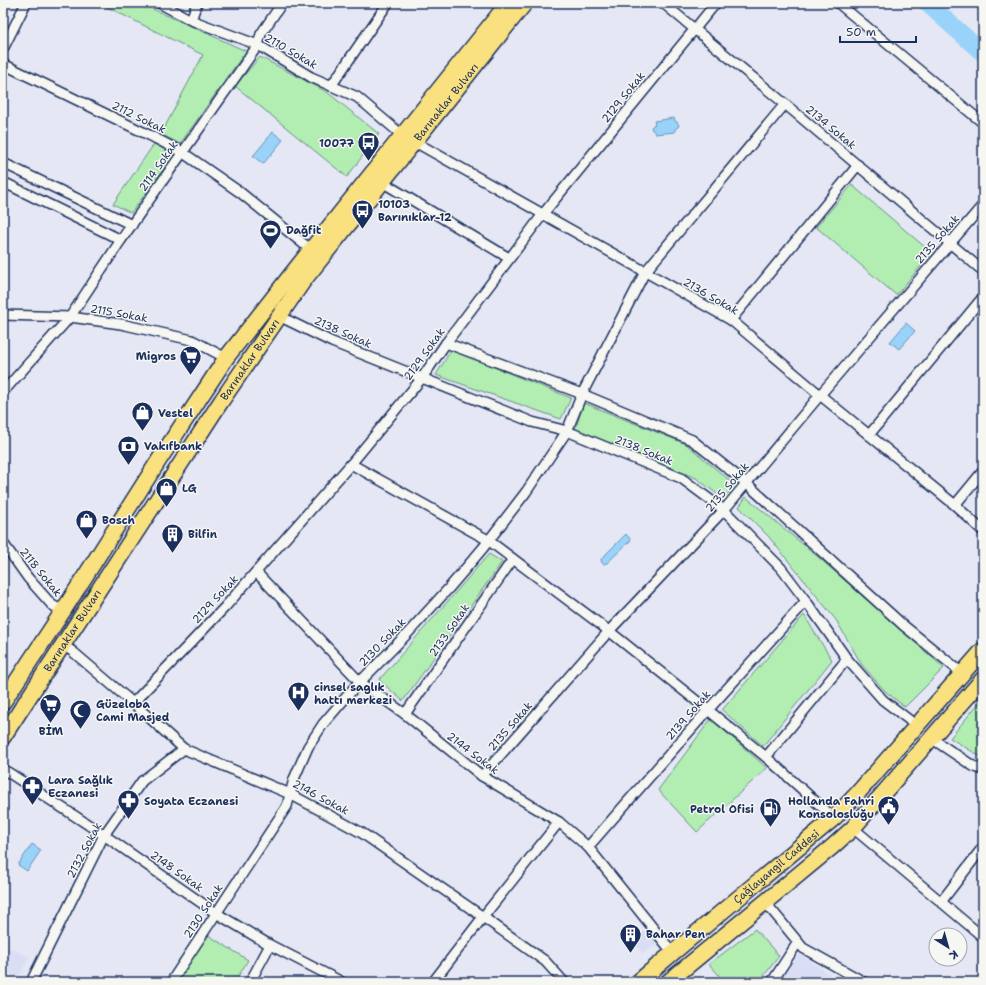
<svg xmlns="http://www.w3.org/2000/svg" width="986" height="985" font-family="'Shantell Sans',sans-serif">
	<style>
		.built { fill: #d9def5 }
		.green { fill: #b2edb2; stroke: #668e88 }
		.water { fill: #99d3f9; stroke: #6791bb }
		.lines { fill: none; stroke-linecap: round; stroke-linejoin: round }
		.river { stroke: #99d3f9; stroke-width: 18 }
		.street-casing { stroke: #1b2f5e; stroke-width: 12 }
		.primary-casing { stroke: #1b2f5e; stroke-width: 18 }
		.street { stroke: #f6f6f2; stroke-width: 9 }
		.primary { stroke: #fae180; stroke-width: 15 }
		.labels { text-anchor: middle; stroke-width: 3; stroke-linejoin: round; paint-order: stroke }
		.street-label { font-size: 11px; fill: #1b2f5e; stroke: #f6f6f2 }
		.poi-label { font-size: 11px; font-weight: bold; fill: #1b2f5e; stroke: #f6f6f2; text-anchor: start }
	</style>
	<rect width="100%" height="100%" fill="#e5e8f4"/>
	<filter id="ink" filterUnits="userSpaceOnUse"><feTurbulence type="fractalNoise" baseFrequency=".025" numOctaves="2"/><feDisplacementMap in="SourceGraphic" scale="8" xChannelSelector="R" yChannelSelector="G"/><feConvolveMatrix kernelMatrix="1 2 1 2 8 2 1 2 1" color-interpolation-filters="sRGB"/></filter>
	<g filter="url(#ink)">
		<g class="built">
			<polygon points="647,929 658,943 643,954 632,940"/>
			<polygon points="8,947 29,957 18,978 3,971 3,957"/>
			<polygon points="799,954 842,982 780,982"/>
		</g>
		<g class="green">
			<polygon points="99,3 139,3 246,51 180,144 161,134 203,55"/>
			<polygon points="260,57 327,92 379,134 347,177 235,86"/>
			<polygon points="154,144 174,155 131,213 113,204"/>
			<polygon points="852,185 932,253 896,295 816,227"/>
			<polygon points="451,350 571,398 561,419 436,375"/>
			<polygon points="584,403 686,444 735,485 725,497 721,497 696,478 575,430"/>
			<polygon points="746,497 817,556 944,668 905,707 885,691 862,665 836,620 769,537 739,507"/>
			<polygon points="489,554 502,562 403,701 379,680"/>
			<polygon points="804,615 832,660 763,746 722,710"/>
			<polygon points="983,698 983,758 950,738"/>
			<polygon points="711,719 767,768 697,832 658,790"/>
			<polygon points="755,929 779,956 759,982 725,982 709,964"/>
			<polygon points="208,935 248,960 235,982 176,982"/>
		</g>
		<g class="water">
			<polygon points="674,118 675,121 677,122 679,125 678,127 675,129 675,132 655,134 655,132 652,130 651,127 655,124 654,121"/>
			<polygon points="273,132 283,140 263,164 253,156"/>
			<polygon points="906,323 915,331 899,349 890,342"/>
			<polygon points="626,534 631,540 607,563 604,564 602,563 601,559"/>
			<polygon points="32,844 41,850 27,871 18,865"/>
		</g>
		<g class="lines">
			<polyline class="river" points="927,3 983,53"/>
			<defs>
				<g id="street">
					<polyline points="159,3 191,20 258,45 311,77 357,97 402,135"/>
					<polyline points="663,3 785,104 983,271"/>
					<polyline points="838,3 983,123"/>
					<polyline points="191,20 197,3"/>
					<polyline points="3,49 26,3"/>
					<polyline points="3,64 149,135 182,152 241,193 311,250"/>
					<polyline points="331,86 388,3"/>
					<polyline points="415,142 731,320 820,395 955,505 983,531"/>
					<polyline points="3,163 132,225"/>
					<polyline points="3,182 121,240 70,317 3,392"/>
					<polyline points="382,182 509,258"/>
					<polyline points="121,240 258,45 261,34 282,3"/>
					<polyline points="3,315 70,317 121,324 192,340 226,358"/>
					<polyline points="279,316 332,342 532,422 567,431 681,478 724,510 781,568 806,601 847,659 883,700 917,726"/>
					<polyline points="731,320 858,165"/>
					<polyline points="446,343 582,394 692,440 746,483 903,625 962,673"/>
					<polyline points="869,435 983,297"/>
					<polyline points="351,464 488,540 609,631 708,710 766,757 834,818"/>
					<polyline points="955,505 983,471"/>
					<polyline points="3,543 28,578 52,605 63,611"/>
					<polyline points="256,572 360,682 405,714 482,776 559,822 588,847 673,953"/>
					<polyline points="62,645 72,651 133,703 184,749 290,794 362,833 483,917 545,961 564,982"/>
					<polyline points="133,703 225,607 351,464 422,378 446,343 543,214 716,3"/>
					<polyline points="405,714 513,559"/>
					<polyline points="931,738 973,766 983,770"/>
					<polyline points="766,757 847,659"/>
					<polyline points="3,769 104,835 216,913 270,945 342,982"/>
					<polyline points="482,776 609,631 724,510 820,395 983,205"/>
					<polyline points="853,828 983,937"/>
					<polyline points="588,847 708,710 806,601"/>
					<polyline points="765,902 803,948 864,982"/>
					<polyline points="941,902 983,847"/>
					<polyline points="31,982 104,835 142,781 184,749"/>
					<polyline points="171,982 287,806 294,779 308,747 323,724 354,688 408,633 449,588 483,548 526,492 567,431 582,394 645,272 785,104"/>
					<polyline points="250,982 270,945"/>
					<polyline points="433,982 483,917 559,822"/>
					<polyline points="772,982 798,942"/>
				</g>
				<g id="primary">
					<polyline points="3,702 63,611 159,460 226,358 294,271 508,3"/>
					<path id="s1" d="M3,737l219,-337 82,-120 221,-277"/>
					<path id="s2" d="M638,982l196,-164 22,-23 127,-145"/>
					<polyline points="668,982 832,847 853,828 983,679"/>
				</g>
			</defs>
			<use href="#street" class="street-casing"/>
			<use href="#primary" class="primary-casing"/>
			<use href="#street" class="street"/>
			<use href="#primary" class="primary"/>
		</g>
	</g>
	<defs>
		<symbol id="bus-pin" viewBox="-11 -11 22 30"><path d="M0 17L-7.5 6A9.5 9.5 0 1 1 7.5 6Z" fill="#1b2f5e" stroke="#f6f6f2"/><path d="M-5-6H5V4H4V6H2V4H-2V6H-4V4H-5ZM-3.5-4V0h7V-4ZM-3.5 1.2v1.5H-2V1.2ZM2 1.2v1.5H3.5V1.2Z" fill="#fff"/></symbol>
		<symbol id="stadium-pin" viewBox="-11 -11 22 30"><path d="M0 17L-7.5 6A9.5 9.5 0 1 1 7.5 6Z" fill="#1b2f5e" stroke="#f6f6f2"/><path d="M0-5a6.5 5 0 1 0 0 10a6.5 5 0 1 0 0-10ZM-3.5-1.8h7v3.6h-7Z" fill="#fff"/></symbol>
		<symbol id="supermarket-pin" viewBox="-11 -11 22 30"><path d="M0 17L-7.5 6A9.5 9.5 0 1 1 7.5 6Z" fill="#1b2f5e" stroke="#f6f6f2"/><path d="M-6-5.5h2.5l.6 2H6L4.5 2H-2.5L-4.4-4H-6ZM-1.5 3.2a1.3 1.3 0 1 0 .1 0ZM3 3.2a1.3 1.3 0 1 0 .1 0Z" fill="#fff"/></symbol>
		<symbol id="shop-pin" viewBox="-11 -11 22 30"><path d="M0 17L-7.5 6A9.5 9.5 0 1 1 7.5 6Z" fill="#1b2f5e" stroke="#f6f6f2"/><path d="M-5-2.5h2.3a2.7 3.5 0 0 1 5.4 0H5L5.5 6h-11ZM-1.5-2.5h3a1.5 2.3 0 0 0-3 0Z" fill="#fff"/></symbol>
		<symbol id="bank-pin" viewBox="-11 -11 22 30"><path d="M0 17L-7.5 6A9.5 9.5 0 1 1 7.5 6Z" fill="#1b2f5e" stroke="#f6f6f2"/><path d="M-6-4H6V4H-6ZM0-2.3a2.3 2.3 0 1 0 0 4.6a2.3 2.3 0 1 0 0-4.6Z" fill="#fff"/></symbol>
		<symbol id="building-pin" viewBox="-11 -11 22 30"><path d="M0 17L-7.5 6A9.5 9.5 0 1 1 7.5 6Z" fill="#1b2f5e" stroke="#f6f6f2"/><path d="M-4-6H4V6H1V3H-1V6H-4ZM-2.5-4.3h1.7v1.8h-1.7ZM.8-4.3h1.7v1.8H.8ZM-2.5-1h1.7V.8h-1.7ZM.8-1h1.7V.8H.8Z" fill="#fff"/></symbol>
		<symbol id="hospital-pin" viewBox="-11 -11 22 30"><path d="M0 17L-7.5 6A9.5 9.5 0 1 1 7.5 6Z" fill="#1b2f5e" stroke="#f6f6f2"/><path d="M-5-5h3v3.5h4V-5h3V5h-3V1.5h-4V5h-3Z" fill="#fff"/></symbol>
		<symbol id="mosque-pin" viewBox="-11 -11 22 30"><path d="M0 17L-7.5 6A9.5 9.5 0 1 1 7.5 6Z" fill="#1b2f5e" stroke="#f6f6f2"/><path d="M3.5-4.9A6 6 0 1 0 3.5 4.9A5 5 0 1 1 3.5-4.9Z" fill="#fff"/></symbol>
		<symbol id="pharmacy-pin" viewBox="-11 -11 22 30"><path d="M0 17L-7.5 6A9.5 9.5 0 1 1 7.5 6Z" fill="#1b2f5e" stroke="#f6f6f2"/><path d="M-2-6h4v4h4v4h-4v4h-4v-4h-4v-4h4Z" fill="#fff"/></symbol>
		<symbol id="civic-pin" viewBox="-11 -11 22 30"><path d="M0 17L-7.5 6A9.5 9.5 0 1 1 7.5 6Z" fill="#1b2f5e" stroke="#f6f6f2"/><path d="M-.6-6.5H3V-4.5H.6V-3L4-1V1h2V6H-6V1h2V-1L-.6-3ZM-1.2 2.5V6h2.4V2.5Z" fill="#fff"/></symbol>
		<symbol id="fuel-pin" viewBox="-11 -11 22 30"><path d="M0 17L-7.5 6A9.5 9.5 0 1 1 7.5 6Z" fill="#1b2f5e" stroke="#f6f6f2"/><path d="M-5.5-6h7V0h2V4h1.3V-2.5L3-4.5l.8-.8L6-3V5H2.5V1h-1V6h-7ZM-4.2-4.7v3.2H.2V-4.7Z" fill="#fff"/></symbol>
	</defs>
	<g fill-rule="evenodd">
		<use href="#bus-pin" x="356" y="130" width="25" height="34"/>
		<use href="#bus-pin" x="350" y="198" width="25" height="34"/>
		<use href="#stadium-pin" x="258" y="218" width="25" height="34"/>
		<use href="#supermarket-pin" x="178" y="344" width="25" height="34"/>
		<use href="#shop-pin" x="130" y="400" width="25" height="34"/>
		<use href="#bank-pin" x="116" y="434" width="25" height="34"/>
		<use href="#shop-pin" x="154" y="476" width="25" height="34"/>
		<use href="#shop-pin" x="74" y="508" width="25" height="34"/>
		<use href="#building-pin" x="160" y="522" width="25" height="34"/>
		<use href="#hospital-pin" x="286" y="680" width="25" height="34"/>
		<use href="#supermarket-pin" x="38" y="692" width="25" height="34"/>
		<use href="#mosque-pin" x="68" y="698" width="25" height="34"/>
		<use href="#pharmacy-pin" x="20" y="774" width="25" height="34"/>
		<use href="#pharmacy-pin" x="116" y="788" width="25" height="34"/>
		<use href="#civic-pin" x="876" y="794" width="25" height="34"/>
		<use href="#fuel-pin" x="758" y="796" width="25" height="34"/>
		<use href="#building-pin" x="618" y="922" width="25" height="34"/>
	</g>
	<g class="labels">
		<g class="street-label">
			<text transform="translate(291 51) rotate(30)" y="4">2110 Sokak</text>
			<text transform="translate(623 97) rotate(-51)" y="4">2129 Sokak</text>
			<text dy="4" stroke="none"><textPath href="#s1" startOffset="775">Barınaklar Bulvarı</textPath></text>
			<text transform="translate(139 117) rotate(26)" y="4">2112 Sokak</text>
			<text transform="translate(831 127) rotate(40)" y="4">2134 Sokak</text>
			<text transform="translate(158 166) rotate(-55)" y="4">2114 Sokak</text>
			<text transform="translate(937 239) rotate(-49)" y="4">2135 Sokak</text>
			<text transform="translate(711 296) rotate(30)" y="4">2136 Sokak</text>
			<text transform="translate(119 313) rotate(10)" y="4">2115 Sokak</text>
			<text transform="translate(343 332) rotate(24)" y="4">2138 Sokak</text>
			<text transform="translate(424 354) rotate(-54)" y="4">2129 Sokak</text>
			<text dy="4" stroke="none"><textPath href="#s1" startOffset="451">Barınaklar Bulvarı</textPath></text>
			<text transform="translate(644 450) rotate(22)" y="4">2138 Sokak</text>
			<text transform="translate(727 487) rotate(-50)" y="4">2135 Sokak</text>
			<text transform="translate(41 572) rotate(51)" y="4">2118 Sokak</text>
			<text transform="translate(215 599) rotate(-47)" y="4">2129 Sokak</text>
			<text dy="4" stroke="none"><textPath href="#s1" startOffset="127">Barınaklar Bulvarı</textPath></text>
			<text transform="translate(449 630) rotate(-55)" y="4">2133 Sokak</text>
			<text transform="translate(382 642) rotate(-46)" y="4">2130 Sokak</text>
			<text transform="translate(688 715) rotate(-49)" y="4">2139 Sokak</text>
			<text transform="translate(510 726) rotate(-49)" y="4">2135 Sokak</text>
			<text transform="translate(473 753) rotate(37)" y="4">2144 Sokak</text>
			<text transform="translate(321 797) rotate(28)" y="4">2146 Sokak</text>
			<text transform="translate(84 850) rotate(-62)" y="4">2132 Sokak</text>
			<text dy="4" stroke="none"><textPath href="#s2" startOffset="180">Çağlayangil Caddesi</textPath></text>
			<text transform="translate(177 871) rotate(35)" y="4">2148 Sokak</text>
			<text transform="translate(203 911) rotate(-57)" y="4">2130 Sokak</text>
		</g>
		<g class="poi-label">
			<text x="354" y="147" text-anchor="end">10077</text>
			<text x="378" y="208">10103<tspan x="378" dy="13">Barınıklar-12</tspan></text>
			<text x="286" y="234">Dağfit</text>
			<text x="176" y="360" text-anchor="end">Migros</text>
			<text x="158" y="417">Vestel</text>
			<text x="144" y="450">Vakıfbank</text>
			<text x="182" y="492">LG</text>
			<text x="102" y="524">Bosch</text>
			<text x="188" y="538">Bilfin</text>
			<text x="314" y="691">cinsel saglık<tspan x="314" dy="13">hattı merkezi</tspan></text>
			<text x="96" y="708">Güzeloba<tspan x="96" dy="13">Cami Masjed</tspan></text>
			<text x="51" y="735" text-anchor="middle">BİM</text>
			<text x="48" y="784">Lara Sağlık<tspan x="48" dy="13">Eczanesi</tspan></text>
			<text x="144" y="805">Soyata Eczanesi</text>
			<text x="874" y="805" text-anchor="end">Hollanda Fahri<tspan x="874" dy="13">Konsolosluğu</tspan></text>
			<text x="754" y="813" text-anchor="end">Petrol Ofisi</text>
			<text x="646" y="938">Bahar Pen</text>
		</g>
	</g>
	<rect width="986" height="985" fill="none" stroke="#f6f6f2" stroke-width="16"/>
	<rect x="8" y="8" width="970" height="969" fill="none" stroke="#1b2f5e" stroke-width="1.5" filter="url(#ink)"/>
	<g transform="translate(948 947) rotate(143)"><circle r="19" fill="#f6f6f2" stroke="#9ea6b7"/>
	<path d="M0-3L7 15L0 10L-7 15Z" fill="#1b2f5e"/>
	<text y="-6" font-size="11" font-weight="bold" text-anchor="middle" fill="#1b2f5e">K</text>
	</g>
	<path d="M840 36v6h76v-6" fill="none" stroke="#1b2f5e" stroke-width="2"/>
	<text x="846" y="36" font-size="12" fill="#1b2f5e" stroke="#f6f6f2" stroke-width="3" paint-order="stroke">50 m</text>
</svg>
